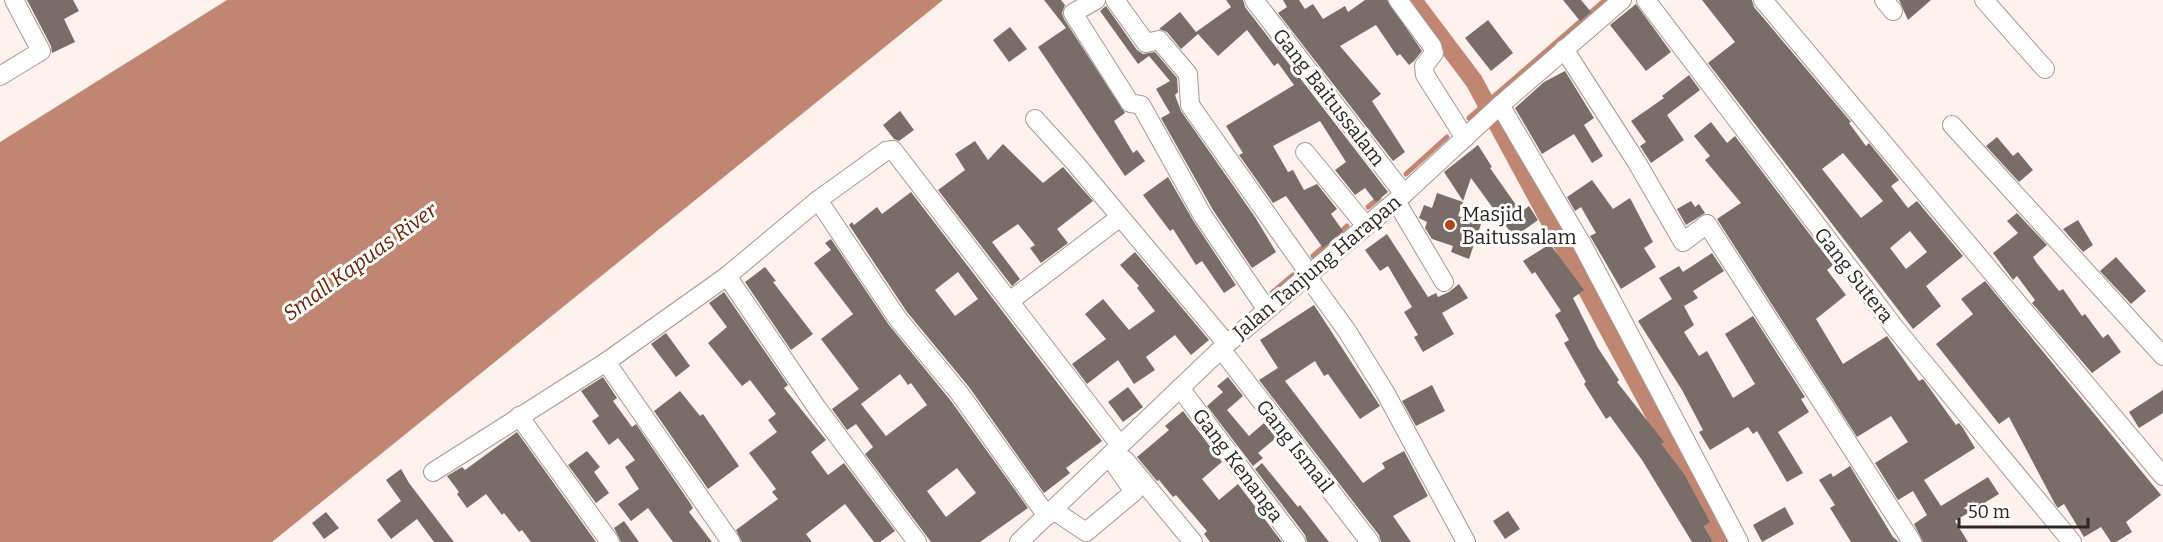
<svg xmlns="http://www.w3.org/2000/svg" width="2163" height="542" font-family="Bitter,serif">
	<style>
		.water { fill: #c18671 }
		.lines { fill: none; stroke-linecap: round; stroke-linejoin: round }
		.stream { stroke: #c18671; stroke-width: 5 }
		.canal { stroke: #c18671; stroke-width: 18 }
		.building { fill: #796d69; fill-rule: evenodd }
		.minor-casing { stroke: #a59894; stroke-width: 20 }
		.minor { stroke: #fff; stroke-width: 18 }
		.poi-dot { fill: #ad461f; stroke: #fff; stroke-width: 2 }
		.labels { text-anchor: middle; stroke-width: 6; stroke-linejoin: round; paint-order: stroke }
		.street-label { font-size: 20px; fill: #2a2624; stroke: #fff }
		.poi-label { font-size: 20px; fill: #2a2624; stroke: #fff; text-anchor: start }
		.water-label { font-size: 21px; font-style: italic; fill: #6a2305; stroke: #fff }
	</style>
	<rect width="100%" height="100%" fill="#fff1ed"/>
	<polygon class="water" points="227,0 943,0 272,542 0,542 0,142"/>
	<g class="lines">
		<g class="stream">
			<polyline points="1469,118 1605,0"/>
			<polyline points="1406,174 1447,137"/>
			<polyline points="1368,207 1379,198"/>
			<polyline points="1337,235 1347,226"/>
			<polyline points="1313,256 1328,243"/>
			<polyline points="1272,293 1293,275"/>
		</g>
		<polyline class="canal" points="1413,0 1474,81 1723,542"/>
	</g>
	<g class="building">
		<polygon points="27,0 73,0 79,11 64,19 75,42 52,53 51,46"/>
		<polygon points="1044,0 1061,0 1065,5 1062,13 1064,19 1125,113 1114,121 1133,153 1137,150 1145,161 1125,176 1038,47 1066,28"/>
		<polygon points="1226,0 1243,0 1245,7 1388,192 1376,202 1365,188 1355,195 1335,170 1346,162 1320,121 1273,146 1288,172 1293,170 1304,190 1317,184 1337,209 1331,214 1343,231 1323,248 1286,196 1273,203 1239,155 1243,153 1226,126 1294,85 1278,63 1274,66 1247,30 1218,56 1198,34 1181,49 1167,32 1159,29 1180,12 1196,32 1231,7"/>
		<polygon points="1283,0 1299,0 1305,9 1313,4 1323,19 1345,6 1348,12 1365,0 1387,0 1422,51 1414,61 1409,65 1400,54 1397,56 1376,25 1340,46 1381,94 1372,101 1405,152 1393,161 1278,13 1287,7"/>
		<polygon points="1563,0 1581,0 1591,12 1580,21"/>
		<path d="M1702,0h50l2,7 97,115 -2,1 17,23 3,-3 30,37 -8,6 17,22 9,-7 46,55 -37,30 15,20 -28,23 -205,-266 27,-21zM1843,153l40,48 -22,17 -39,-49zM1910,231l17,21 -21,17 -16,-21z"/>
		<polygon points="1899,0 1931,0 1908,20"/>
		<polygon points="1636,4 1671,52 1646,71 1610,25"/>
		<polygon points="1106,6 1137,50 1143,54 1155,52 1177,78 1178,92 1175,95 1181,111 1255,217 1276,252 1252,268 1213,210 1161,118 1170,113 1156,89 1170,81 1149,56 1138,64 1100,11"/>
		<polygon points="1488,20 1513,53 1491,71 1465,38"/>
		<polygon points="1010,27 1027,49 1009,62 993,40"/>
		<polygon points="1565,71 1594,118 1584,125 1603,156 1592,163 1574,134 1542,154 1515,108 1544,82"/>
		<polygon points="1689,75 1700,90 1667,115 1684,140 1651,163 1640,146 1646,142 1631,121 1664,98 1662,96"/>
		<polygon points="900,111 914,130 899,141 894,139 883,125"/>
		<polygon points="1711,122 1727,143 1735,136 1833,265 1827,270 1846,295 1816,319 1843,364 1887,336 1919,381 1923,379 1956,425 1959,423 1963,428 1975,448 1924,480 1941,506 1988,477 1999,494 1955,521 1968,542 1923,542 1914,524 1927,515 1913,491 1898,500 1875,463 1908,442 1891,416 1857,437 1717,219 1741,203 1705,160 1710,156 1694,136"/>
		<polygon points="1997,137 2013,156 2018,152 2033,170 2019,182 1986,146"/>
		<polygon points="975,141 988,160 1003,144 1043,183 1063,167 1093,201 1057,229 1068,243 1041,263 1030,248 1035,245 1018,224 992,242 1020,279 1012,286 938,190 965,170 955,154"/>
		<polygon points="1478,145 1492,167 1490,168 1521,212 1529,206 1538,220 1514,237 1471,178 1463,201 1444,172"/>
		<polygon points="1168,177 1194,222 1236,285 1224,293 1202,261 1196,265 1173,229 1170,231 1143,195"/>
		<polygon points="1592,180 1613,209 1630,198 1653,242 1644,248 1656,267 1621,289 1590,236 1596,233 1581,207 1575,211 1567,197"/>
		<path d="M911,192l191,249 -36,27 4,5 -26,20 -75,-106 -62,-75 -58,-87 3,-3 2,3 23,-18 5,7zM958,272l20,27 -23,17 -20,-26z"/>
		<polygon points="1437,193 1463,202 1458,216 1481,224 1469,259 1451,252 1453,246 1432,239 1425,228 1427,222 1419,218 1424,205 1432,208"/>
		<polygon points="1691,201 1695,207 1699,204 1705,213 1686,225 1677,209"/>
		<polygon points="2017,213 2047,245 2033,257 2036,262 2059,291 2063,289 2082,316 2085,314 2103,338 2108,334 2121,352 2092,373 2032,303 2035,300 2017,276 2013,280 1993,253 2018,233 2007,221"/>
		<polygon points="2078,220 2093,245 2083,252 2063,229"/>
		<polygon points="1387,234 1428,297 1436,293 1438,297 1449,292 1459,284 1468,298 1442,313 1454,334 1423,352 1414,337 1418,335 1404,312 1412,307 1388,266 1380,271 1365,250"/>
		<path d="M831,239l58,86 62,76 77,107 -48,34h-49l-66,-88 8,-7 -17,-23 -9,6 -15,-21 27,-20 -38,-50 32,-25 -39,-51 17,-13 -6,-7zM900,374l8,11 3,-2 16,22 -41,31 -25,-32zM957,468l19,25 -30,24 -19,-26z"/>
		<polygon points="1550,244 1584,290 1573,298 1598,348 1619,380 1617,382 1664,442 1661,444 1684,474 1710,522 1704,526 1713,542 1692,542 1642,460 1610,416 1606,419 1584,384 1586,382 1564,343 1569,340 1555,315 1561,311 1535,272 1532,274 1523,261"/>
		<polygon points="1135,252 1209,340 1191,355 1175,335 1146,357 1155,370 1134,384 1118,360 1087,384 1072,364 1106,339 1085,314 1103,299 1129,330 1155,311 1137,288 1139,286 1120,265"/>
		<polygon points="1712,253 1724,271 1693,291 1698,298 1684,306 1694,325 1684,332 1699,356 1707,351 1733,398 1755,384 1725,334 1753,316 1805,397 1801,399 1809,412 1778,432 1803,473 1787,482 1757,431 1753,434 1748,427 1710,450 1699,432 1703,430 1682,390 1638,321 1672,299 1659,278 1679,266 1683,272"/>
		<polygon points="2116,257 2146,291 2131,304 2100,271"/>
		<polygon points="765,267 776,281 773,282 813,334 791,350 745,282"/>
		<polygon points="1985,281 2161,495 2126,522 2132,532 2116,542 2111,542 2101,527 2084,537 2064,504 2058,508 2055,504 2009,417 1999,424 1936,344 1973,314 1961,299"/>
		<polygon points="724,292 788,385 784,388 826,440 811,452 828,475 844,463 895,531 880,542 874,542 845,504 806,534 812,542 742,542 736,530 778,499 772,492 776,489 749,453 777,432 768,420 776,414 750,380 742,386 708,343 727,327 709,303"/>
		<polygon points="1314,305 1380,406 1360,419 1328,374 1324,376 1315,361 1285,381 1363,483 1385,468 1382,463 1404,451 1428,496 1393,516 1411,542 1381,542 1379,535 1259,380 1278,368 1260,340"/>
		<polygon points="666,333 690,366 676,377 651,344"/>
		<polygon points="603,377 617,398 613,401 632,427 636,424 690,503 693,508 689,512 712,542 673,542 648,508 631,521 618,504 639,489 625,467 635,460 618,438 609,445 592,421 599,416 581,391"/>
		<polygon points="1228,377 1243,396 1227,410 1249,436 1264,423 1276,438 1258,453 1263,458 1253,466 1207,406 1223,392 1217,386"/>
		<polygon points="1432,385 1445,411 1416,426 1402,401"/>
		<polygon points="1128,387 1143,407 1123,422 1108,402"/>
		<polygon points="2163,390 2163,413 2139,428 2129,412"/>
		<polygon points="680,391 700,416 703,414 739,466 708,489 654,411"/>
		<polygon points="1183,411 1222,462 1202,479 1219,500 1238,484 1282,542 1210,542 1204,534 1207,531 1176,495 1173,497 1159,480 1157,481 1137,457 1169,430 1165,426"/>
		<polygon points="517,432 596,542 531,542 522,530 519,532 504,513 502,515 486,494 467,508 457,494 459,492 447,476 462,467 465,470"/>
		<polygon points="587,451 600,467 594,472 609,493 596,503 568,465"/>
		<polygon points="1262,463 1298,507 1300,505 1329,542 1307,542 1305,535 1255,469"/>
		<polygon points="1850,466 1893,537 1899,542 1851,542 1830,508 1835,505 1819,480 1831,473 1833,477"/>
		<polygon points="401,469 409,483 454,542 434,542 417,519 391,539 377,520 401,501 386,480"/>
		<polygon points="1785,507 1794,524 1762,542 1753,525"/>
		<polygon points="1508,511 1520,529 1505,539 1493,521"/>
		<polygon points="326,512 339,528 324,539 312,523"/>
		<polygon points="624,521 639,542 621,542 614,528"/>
	</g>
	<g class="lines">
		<defs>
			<g id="minor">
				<polyline points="1096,0 1073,13 1130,103 1141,105 1203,216 1267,310"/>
				<polyline points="1115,0 1146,43 1159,40 1188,74 1190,105 1310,275"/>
				<polyline points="1254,0 1404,194"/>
				<polyline points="1398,0 1432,46 1434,53 1424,66 1425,75 1465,138"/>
				<polyline points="1646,0 1895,328 2072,542"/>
				<polyline points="1763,0 2163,476"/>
				<polyline points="1884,0 1893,11"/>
				<polyline points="1984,0 2045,69"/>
				<polyline points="1564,49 1636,161 1683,242 1707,224 1912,542"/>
				<polyline points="0,76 41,51 14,0"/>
				<polyline points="1500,105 1583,246 1739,542"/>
				<polyline points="1035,119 1076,164 1227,344"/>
				<polyline points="1952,125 2163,356"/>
				<polyline points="1305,152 1366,226"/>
				<polyline points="818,200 898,319 960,394 1047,516"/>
				<polyline points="1396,201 1444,282"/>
				<polyline points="727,276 818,200 886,151 893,150 1120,445"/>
				<polyline points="1308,277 1347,331 1385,392 1466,542"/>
				<polyline points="1010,301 1119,218"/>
				<polyline points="1221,349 1370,542"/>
				<polyline points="606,362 731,542"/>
				<polyline points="1180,388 1296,542"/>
				<polyline points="519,416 610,542"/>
				<polyline points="1125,460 1193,542"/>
				<polyline points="433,472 606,362 727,276 817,408 917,542"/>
				<polyline points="1053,510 1086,532 1134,492 1109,456"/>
				<polyline points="1019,542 1221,349 1404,194 1498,107 1622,0"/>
			</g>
		</defs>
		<use href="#minor" class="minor-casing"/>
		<use href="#minor" class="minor"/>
	</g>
	<circle class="poi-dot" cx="1450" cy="225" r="6"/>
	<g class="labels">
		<g class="street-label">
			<text transform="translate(1329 97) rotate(52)" y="7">Gang Baitussalam</text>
			<text transform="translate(1317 267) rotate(-40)" y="7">Jalan Tanjung Harapan</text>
			<text transform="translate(1854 275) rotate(52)" y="7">Gang Sutera</text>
			<text transform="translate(1295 446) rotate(52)" y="7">Gang Ismail</text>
			<text transform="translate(1238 465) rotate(53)" y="7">Gang Kenanga</text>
		</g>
		<g class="poi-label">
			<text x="1462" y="221">Masjid<tspan x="1462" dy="23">Baitussalam</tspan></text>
		</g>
		<g class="water-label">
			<text transform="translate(360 262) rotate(-36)" y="7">Small Kapuas River</text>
		</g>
	</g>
	<path d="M1959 518v9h129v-9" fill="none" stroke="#2a2624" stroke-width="3"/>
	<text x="1968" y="518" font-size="18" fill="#2a2624" stroke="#ffffff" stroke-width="4.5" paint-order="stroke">50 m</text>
</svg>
